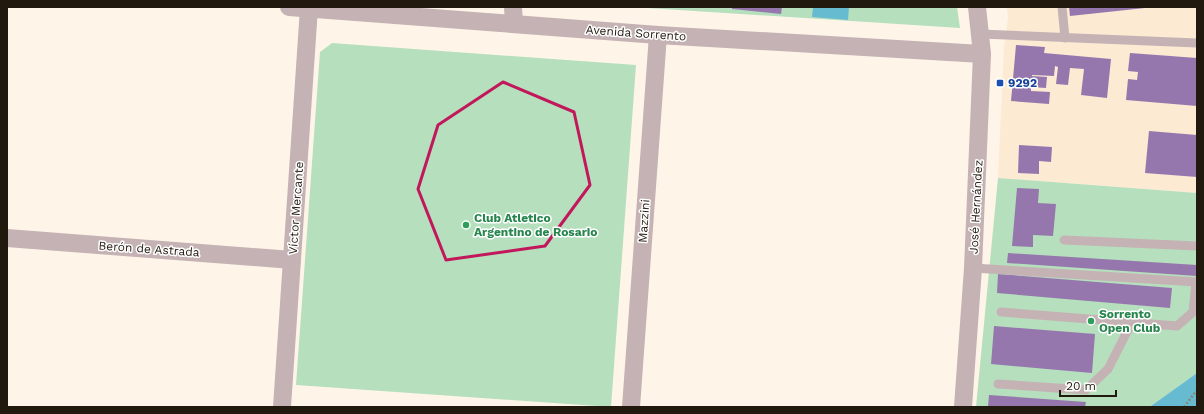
<svg xmlns="http://www.w3.org/2000/svg" width="1204" height="414" font-family="'Work Sans',sans-serif">
	<style>
		.built { fill: #fcead3 }
		.green { fill: #b6dfbe }
		.water { fill: #67bbd0 }
		.building { fill: #9677ad }
		.lines { fill: none; stroke-linecap: round; stroke-linejoin: round }
		.path { stroke: #8d8578; stroke-width: 2.5; stroke-dasharray: 2 2; stroke-linecap: butt }
		.service { stroke: #c5b2b5; stroke-width: 9 }
		.minor { stroke: #c5b2b5; stroke-width: 18 }
		.marked { fill: none; stroke: #c2185b; stroke-width: 3; stroke-linejoin: round }
		.transit-dot { fill: #1a4fb4; stroke: #fff; stroke-width: 1.5 }
		.leisure-dot { fill: #2e9e5b; stroke: #fff; stroke-width: 1.5 }
		.labels { text-anchor: middle; stroke-width: 3; stroke-linejoin: round; paint-order: stroke }
		.street-label { font-size: 12px; fill: #21190d; stroke: #fff }
		.transit-label { font-size: 12px; font-weight: bold; fill: #164399; stroke: #fff; text-anchor: start }
		.leisure-label { font-size: 12px; font-weight: bold; fill: #27864d; stroke: #fff; text-anchor: start }
	</style>
	<rect width="100%" height="100%" fill="#fef5e8"/>
	<polygon class="built" points="1007,7 1197,7 1197,193 998,178 1004,47 1008,18"/>
	<g class="green">
		<polygon points="632,7 957,7 960,28"/>
		<polygon points="332,43 636,65 611,407 296,385 320,52"/>
		<polygon points="998,178 1197,193 1197,373 1150,407 976,407"/>
	</g>
	<g class="water">
		<polygon points="813,7 849,7 848,20 812,17"/>
		<polygon points="1197,373 1197,407 1150,407 1151,406"/>
	</g>
	<g class="building">
		<polygon points="732,7 782,7 781,14 732,9"/>
		<polygon points="1069,7 1145,7 1145,8 1070,16"/>
		<polygon points="1016,45 1045,47 1044,53 1111,59 1107,98 1081,95 1084,69 1070,68 1068,85 1056,84 1058,67 1055,66 1054,76 1032,75 1032,76 1047,77 1046,88 1031,87 1031,91 1050,92 1049,104 1011,101"/>
		<polygon points="1130,53 1197,58 1197,106 1126,100 1128,79 1137,80 1138,72 1128,71"/>
		<polygon points="1149,131 1197,135 1197,177 1145,173"/>
		<polygon points="1019,145 1052,147 1051,162 1039,161 1039,174 1018,173"/>
		<polygon points="1017,188 1039,189 1038,203 1056,204 1053,236 1033,235 1033,247 1012,246"/>
		<polygon points="1008,253 1197,265 1197,276 1007,263"/>
		<polygon points="998,274 1172,288 1170,308 997,293"/>
		<polygon points="994,326 1095,334 1092,373 991,364"/>
		<polygon points="989,395 1086,402 1085,407 988,407"/>
	</g>
	<g class="lines">
		<polyline class="path" points="1184,407 1197,390"/>
		<g class="service">
			<polyline points="1062,7 1065,38"/>
			<polyline points="980,34 1197,43"/>
			<polyline points="1064,240 1197,246"/>
			<polyline points="973,268 1197,282"/>
			<polyline points="1001,312 1177,326 1193,312 1196,282"/>
			<polyline points="998,384 1086,390 1108,369 1132,322"/>
		</g>
		<g class="minor">
			<polyline points="289,7 658,35 982,54"/>
			<polyline points="513,7 514,24"/>
			<polyline points="7,238 292,260"/>
			<polyline points="282,407 309,8"/>
			<polyline points="631,407 658,35"/>
			<polyline points="963,407 973,268 982,54 977,7"/>
		</g>
	</g>
	<path class="marked" d="M503,82l71,30 16,73 -45,61 -99,14 -28,-71 20,-64z"/>
	<rect class="transit-dot" x="996" y="79" width="8" height="8" rx="2"/>
	<g class="leisure-dot">
		<circle cx="466" cy="225" r="4"/>
		<circle cx="1091" cy="321" r="4"/>
	</g>
	<g class="labels">
		<g class="street-label">
			<text transform="translate(636 33) rotate(4)" y="4">Avenida Sorrento</text>
			<text transform="translate(976 207) rotate(-87)" y="4">José Hernández</text>
			<text transform="translate(296 208) rotate(-86)" y="4">Víctor Mercante</text>
			<text transform="translate(644 221) rotate(-86)" y="4">Mazzini</text>
			<text transform="translate(149 249) rotate(4)" y="4">Berón de Astrada</text>
		</g>
		<g class="transit-label">
			<text x="1008" y="87">9292</text>
		</g>
		<g class="leisure-label">
			<text x="474" y="222">Club Atletico<tspan x="474" dy="14">Argentino de Rosario</tspan></text>
			<text x="1099" y="318">Sorrento<tspan x="1099" dy="14">Open Club</tspan></text>
		</g>
	</g>
	<rect width="1204" height="414" fill="none" stroke="#21190d" stroke-width="16"/>
	<path d="M1060 390v6h56v-6" fill="none" stroke="#21190d" stroke-width="2"/>
	<text x="1066" y="390" font-size="12" fill="#21190d" stroke="#ffffff" stroke-width="3" paint-order="stroke">20 m</text>
</svg>
